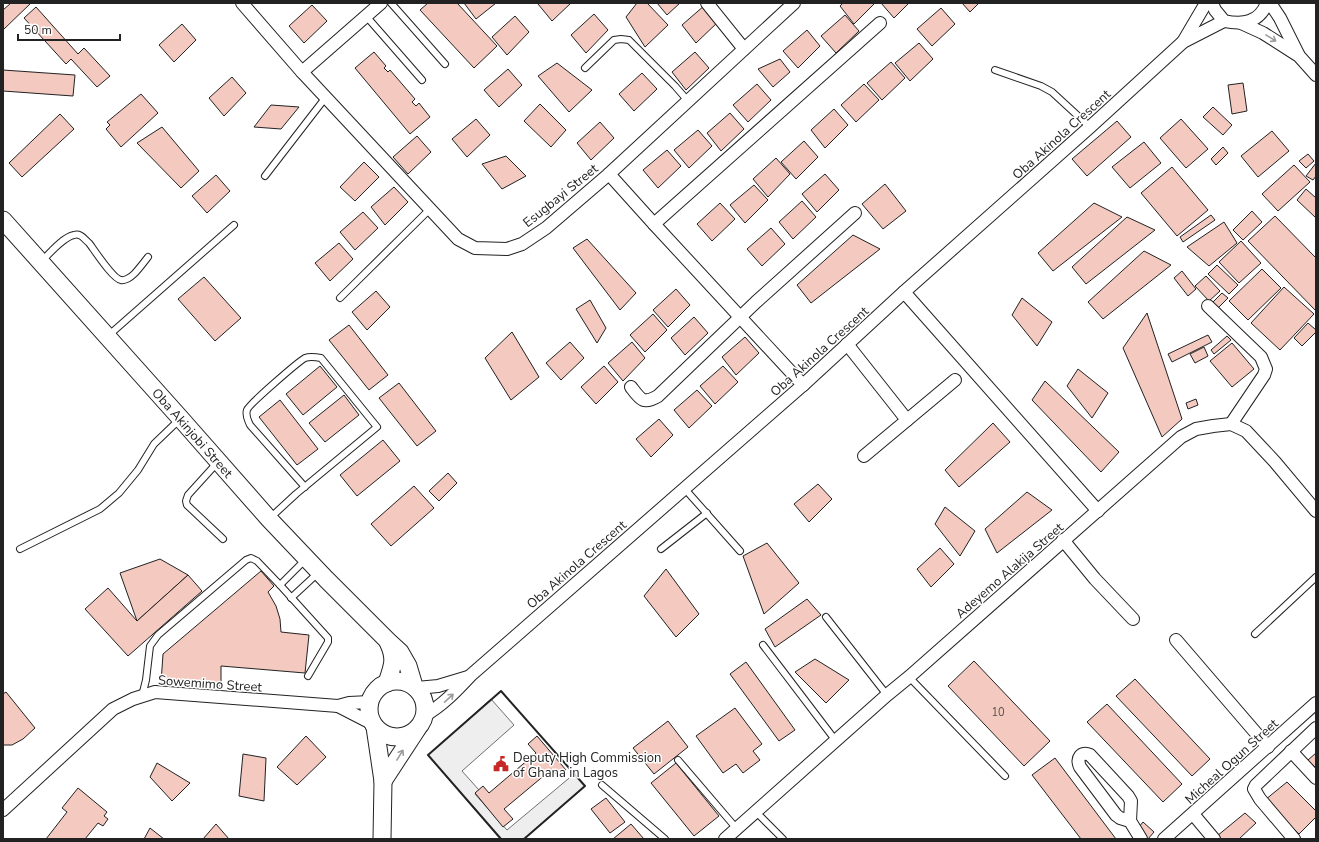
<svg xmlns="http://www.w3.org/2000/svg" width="1319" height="842" font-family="'Nunito Sans',sans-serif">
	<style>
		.green { fill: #eee; stroke: #6f6f6f }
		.building { fill: #f3c9c0; stroke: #222 }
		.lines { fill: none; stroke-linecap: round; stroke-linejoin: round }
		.lane-casing { stroke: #222; stroke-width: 8 }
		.street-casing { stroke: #222; stroke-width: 14 }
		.secondary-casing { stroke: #222; stroke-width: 19 }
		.lane { stroke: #fff; stroke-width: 6 }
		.street { stroke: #fff; stroke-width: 12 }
		.secondary { stroke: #fff; stroke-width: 17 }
		.wall { stroke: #222; stroke-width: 2 }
		.oneway { stroke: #9c9c9c }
		.labels { text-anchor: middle; stroke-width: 3; stroke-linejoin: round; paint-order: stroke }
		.number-label { font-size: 11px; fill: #564c4a }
		.street-label { font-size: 13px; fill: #222; stroke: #fff }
		.poi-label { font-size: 13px; fill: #222; stroke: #fff; text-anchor: start }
	</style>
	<rect width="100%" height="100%" fill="#fff"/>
	<polygon class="green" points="491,699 514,725 462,771 479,790 475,794 507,830 574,774 585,786 524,839 501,839 428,755"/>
	<g class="building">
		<polygon points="11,3 31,3 3,30 3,10"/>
		<polygon points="428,3 457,3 497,46 474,68 420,10"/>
		<polygon points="464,3 496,3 476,19"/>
		<polygon points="539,3 571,3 552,21 538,4"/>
		<polygon points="637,3 647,3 668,25 645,47 626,17"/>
		<polygon points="657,3 680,3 667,15"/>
		<polygon points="843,3 875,3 854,24 840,6"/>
		<polygon points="881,3 909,3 894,18"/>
		<polygon points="962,3 979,3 970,12"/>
		<polygon points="312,5 327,21 304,43 289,26"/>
		<polygon points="705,5 719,21 696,43 682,25"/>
		<polygon points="36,7 78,54 84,48 110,76 97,87 71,59 66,64 24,18"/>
		<polygon points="941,8 955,24 932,46 917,29"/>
		<polygon points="594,14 608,30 586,53 571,35"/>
		<polygon points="845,15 859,31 836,53 821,36"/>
		<polygon points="515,16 529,32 507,55 492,37"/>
		<polygon points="182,24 196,40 174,62 159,45"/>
		<polygon points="807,30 820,46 798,68 783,51"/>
		<polygon points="919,43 933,59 910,81 895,63"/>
		<polygon points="374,52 386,66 384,68 388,72 390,70 415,99 412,102 416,106 419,103 430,117 410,134 355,68"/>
		<polygon points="695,52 709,68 686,90 672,72"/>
		<polygon points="780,59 790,72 773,87 758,69"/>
		<polygon points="891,62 905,78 882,100 867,83"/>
		<polygon points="557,63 592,90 569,112 538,76"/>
		<polygon points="508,69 522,85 499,107 484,90"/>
		<polygon points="3,70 75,75 73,96 3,91"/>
		<polygon points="642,73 657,89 634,111 619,94"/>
		<polygon points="232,77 246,93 224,116 209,98"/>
		<polygon points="1243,83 1247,111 1232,114 1228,85"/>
		<polygon points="757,84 771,100 748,122 733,105"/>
		<polygon points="864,84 879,100 856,122 841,105"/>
		<polygon points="141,94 158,113 121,147 106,129 110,125 107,122"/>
		<polygon points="540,104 566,130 551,147 524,121"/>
		<polygon points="271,105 299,107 281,129 254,127"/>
		<polygon points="1213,107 1232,125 1223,135 1203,117"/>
		<polygon points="834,109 848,125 825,148 811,130"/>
		<polygon points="730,113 744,129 721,151 707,133"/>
		<polygon points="60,114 74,129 22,177 9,163"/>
		<polygon points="476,119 490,135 467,157 452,139"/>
		<polygon points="1181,119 1208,149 1186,168 1160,138"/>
		<polygon points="1117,121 1131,137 1087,176 1072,159"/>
		<polygon points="600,122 614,138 591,160 577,143"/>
		<polygon points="162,127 199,171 181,188 137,143"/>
		<polygon points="698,130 712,146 689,168 674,150"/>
		<polygon points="1272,131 1289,151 1258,177 1241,156"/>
		<polygon points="417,136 431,152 408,174 393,157"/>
		<polygon points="804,141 818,157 796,179 781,162"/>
		<polygon points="1144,142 1161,163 1130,188 1112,167"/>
		<polygon points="1223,147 1228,153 1216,165 1211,159"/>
		<polygon points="667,150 681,166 658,188 643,170"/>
		<polygon points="1308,154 1314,161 1306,168 1299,161"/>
		<polygon points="506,156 526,176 502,189 482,164"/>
		<polygon points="776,158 790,174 768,197 753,179"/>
		<polygon points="364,162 379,177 355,201 340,187"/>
		<polygon points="1316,163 1316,176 1313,180 1306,176"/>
		<polygon points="1294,165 1310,182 1278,211 1262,194"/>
		<polygon points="1172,167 1208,210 1177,236 1141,193"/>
		<polygon points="825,174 839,190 817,212 802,194"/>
		<polygon points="216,175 230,191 207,213 192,196"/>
		<polygon points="885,184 906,211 883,229 862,204"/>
		<polygon points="754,185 768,200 745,223 730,205"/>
		<polygon points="394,187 408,202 385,225 371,207"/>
		<polygon points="1306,189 1316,198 1316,218 1297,200"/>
		<polygon points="802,201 816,217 793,239 779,222"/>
		<polygon points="720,203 735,219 712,241 697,224"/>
		<polygon points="1094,203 1122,217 1053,271 1038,253"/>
		<polygon points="1252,211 1262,222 1243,240 1233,230"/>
		<polygon points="363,212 378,228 355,250 340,232"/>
		<polygon points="1211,215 1215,220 1183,242 1180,237"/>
		<polygon points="1275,216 1316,258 1316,311 1248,241"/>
		<polygon points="1127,217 1155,230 1086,284 1072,267"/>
		<polygon points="1224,222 1237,243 1209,266 1187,247"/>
		<polygon points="771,228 785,244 762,266 747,249"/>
		<polygon points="853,235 880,249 811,303 797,285"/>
		<polygon points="587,239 636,293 620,310 573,248"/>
		<polygon points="1241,241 1261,263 1239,283 1219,262"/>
		<polygon points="339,243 353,259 330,281 315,263"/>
		<polygon points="1144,251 1171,265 1103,319 1088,302"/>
		<polygon points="1217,265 1238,285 1229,294 1208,274"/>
		<polygon points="1262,269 1281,288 1248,320 1229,301"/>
		<polygon points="1182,271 1196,289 1188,296 1174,278"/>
		<polygon points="1206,276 1220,291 1209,301 1195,286"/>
		<polygon points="204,277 241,318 215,341 178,299"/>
		<polygon points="1284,287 1314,314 1280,350 1251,323"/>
		<polygon points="676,289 690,305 668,327 653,310"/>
		<polygon points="376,291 390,307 367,330 352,312"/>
		<polygon points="1222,293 1228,298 1216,310 1210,305"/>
		<polygon points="1022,298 1052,322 1037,346 1012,315"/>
		<polygon points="590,300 606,328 597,343 576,309"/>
		<polygon points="1147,313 1182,419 1162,437 1123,348"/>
		<polygon points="653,314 667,330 645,352 630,335"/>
		<polygon points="694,317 708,333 685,355 671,338"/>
		<polygon points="1308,323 1316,330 1316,332 1302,346 1294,338"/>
		<polygon points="349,325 388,375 369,390 329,340"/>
		<polygon points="512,332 539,377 511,400 485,358"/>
		<polygon points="1208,335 1212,342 1172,362 1168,354"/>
		<polygon points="1227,336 1231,340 1214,354 1211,350"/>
		<polygon points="745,337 759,353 736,375 722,357"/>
		<polygon points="570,342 584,358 561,380 546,363"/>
		<polygon points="632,342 645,358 623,381 608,363"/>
		<polygon points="1232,343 1254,369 1232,387 1210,361"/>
		<polygon points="1204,347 1208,356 1195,363 1190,354"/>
		<polygon points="320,366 337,387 303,415 286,394"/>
		<polygon points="604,366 618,382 596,404 581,387"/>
		<polygon points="723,366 738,382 715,404 700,386"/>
		<polygon points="1078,369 1108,393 1092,418 1067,386"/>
		<polygon points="1045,381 1119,452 1101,472 1032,400"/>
		<polygon points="399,383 436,431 417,446 379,398"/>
		<polygon points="697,390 712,406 689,428 674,410"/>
		<polygon points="344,395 359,415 325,442 309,423"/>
		<polygon points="1196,399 1198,405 1188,409 1186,403"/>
		<polygon points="280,400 318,449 297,465 259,417"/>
		<polygon points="659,419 673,435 651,457 636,439"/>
		<polygon points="993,423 1010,442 959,487 945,470"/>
		<polygon points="383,440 400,461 357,496 340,475"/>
		<polygon points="448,473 457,483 439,501 429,491"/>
		<polygon points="818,484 832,499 809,522 794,504"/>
		<polygon points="414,486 434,508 391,546 371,524"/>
		<polygon points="1027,492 1052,510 997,553 985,529"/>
		<polygon points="945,507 975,531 960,556 935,524"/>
		<polygon points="767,543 799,583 764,614 743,556"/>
		<polygon points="940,548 954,564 931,587 917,569"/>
		<polygon points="160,559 188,575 137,621 120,573"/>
		<polygon points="666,569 699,614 676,637 644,596"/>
		<polygon points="261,571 274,586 268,592 276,606 280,619 281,632 309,635 305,673 221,666 221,686 161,683 163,654"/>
		<polygon points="188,575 202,591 128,656 85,609 108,588 137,621"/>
		<polygon points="807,599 821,615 775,647 765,629"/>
		<polygon points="815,659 849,680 826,703 795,672"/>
		<polygon points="974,661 1050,741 1024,766 948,686"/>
		<polygon points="746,662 795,730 779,741 730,674"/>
		<polygon points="1135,679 1210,759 1192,776 1116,696"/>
		<polygon points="6,692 35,728 23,739 12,745 3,745 3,694"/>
		<polygon points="1107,704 1182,784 1163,802 1087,722"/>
		<polygon points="735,708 762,744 753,751 760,760 743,773 736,764 723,773 696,736"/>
		<polygon points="668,721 688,747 654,774 633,748"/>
		<polygon points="306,736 326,757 297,785 277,767"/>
		<polygon points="537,736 566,770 558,776 552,769 504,809 513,819 503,827 475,793 483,786 489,793 536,753 528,744"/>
		<polygon points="1316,753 1316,768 1308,760"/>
		<polygon points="243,754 266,758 264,801 239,796"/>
		<polygon points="1055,758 1116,839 1081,839 1032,775"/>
		<polygon points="157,763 190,783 172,801 150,777"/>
		<polygon points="676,763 719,816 694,836 651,783"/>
		<polygon points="1287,782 1316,811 1316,817 1299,834 1265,800"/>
		<polygon points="78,788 107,812 104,816 108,819 103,826 98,823 85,839 46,839 67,812 62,808"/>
		<polygon points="606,798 625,822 610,833 591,809"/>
		<polygon points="1245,813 1256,823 1239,839 1220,839 1217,836"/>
		<polygon points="1143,822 1154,832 1148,839 1145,839 1138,828"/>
		<polygon points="216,824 229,839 203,839"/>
		<polygon points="631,824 644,839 613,839"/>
		<polygon points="150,828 164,839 144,839"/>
	</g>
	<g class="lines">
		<defs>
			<g id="lane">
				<polyline points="391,3 445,64"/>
				<polyline points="366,16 422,80"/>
				<polyline points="585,68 614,40 621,39 629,40 675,86 688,101"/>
				<polyline points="995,70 1041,86 1052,92 1090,127"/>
				<polyline points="265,176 326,97"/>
				<path d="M41,262c8,-8 22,-25 33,-27 7,-2 10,4 15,8 6,8 24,36 32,37 4,1 10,-3 13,-6 5,-5 10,-12 14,-17"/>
				<polyline points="340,298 430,209"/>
				<polyline points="109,335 234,225"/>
				<polyline points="217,463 188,495 186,501 187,505 223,539"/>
				<polyline points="684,488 740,551"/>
				<path d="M270,518l26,-24 81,-67 -56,-69c-5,-1 -11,-2 -16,0 -7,4 -56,46 -58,52 -2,6 1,10 3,15l55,62"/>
				<polyline points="20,549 100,509 119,493 138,470 154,444 180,419"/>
				<polyline points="661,549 707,513"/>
				<polyline points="280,585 306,559"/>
				<polyline points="291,598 318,573"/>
				<polyline points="826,617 887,695"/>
				<polyline points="1255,634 1316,577"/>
				<polyline points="763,645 836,741"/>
				<polyline points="909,677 1005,776"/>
				<polyline points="142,696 146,680 150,646 158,635 246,560 251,558 257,561 280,585 328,638 328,642 308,676"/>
				<polyline points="678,760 737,829"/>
				<polyline points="602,785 665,839"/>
				<polyline points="756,812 783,839"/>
			</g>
			<g id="street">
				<polyline points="242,3 302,72 458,239 475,248 507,249 522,244 546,228 609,174 794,3"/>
				<polyline points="707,3 744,49"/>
				<path d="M1212,3l3,7 9,11c19,4 35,2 43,-18"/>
				<polyline points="1270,3 1280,18 1298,54"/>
				<polyline points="1241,23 1263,33 1299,56 1316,75"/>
				<polyline points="1183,42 1206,3"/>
				<polyline points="302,72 381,3"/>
				<polyline points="609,174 654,224 803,385"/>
				<polyline points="654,224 880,23"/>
				<polyline points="904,292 1098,511"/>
				<polyline points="1208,306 1261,357 1266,369 1264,375 1231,424"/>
				<polyline points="847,344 907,420"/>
				<path d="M631,387c9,12 12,18 27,9l98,-94 99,-89"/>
				<polyline points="864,456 955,380"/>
				<polyline points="1063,540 1095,579 1133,619"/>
				<polyline points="1176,640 1268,747"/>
				<polyline points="417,688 438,686 468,677"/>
				<polyline points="338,706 373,724"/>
				<path d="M424,716c19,-11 32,-25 47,-41l332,-290 101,-93 186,-165 93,-85 41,-21"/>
				<polyline points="1291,751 1316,778"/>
				<polyline points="3,810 113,709 133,699 155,692 338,706 349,703 370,702"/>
				<polyline points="1193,814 1214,839"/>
				<path d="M1130,821l-10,-3 -4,-3 -36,-48c-4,-9 1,-16 10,-12l38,41 3,5 -1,20 11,18"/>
				<polyline points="725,839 887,695 909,677 1181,437 1196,429 1213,426 1231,424 1246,431 1275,462 1316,511"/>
				<polyline points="1164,839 1316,703"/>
				<polyline points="1294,839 1260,799 1254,789 1256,785 1316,728"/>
			</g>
			<g id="secondary">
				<path id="s1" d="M3,220l178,199 88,100 57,60 62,62 12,11 8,14 6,20"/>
				<circle cx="397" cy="709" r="28"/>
				<path d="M387,683c6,-18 9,-24 1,-41"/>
				<polyline points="375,727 383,781 382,839"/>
				<polyline points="383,781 417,729"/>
			</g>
		</defs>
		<use href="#lane" class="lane-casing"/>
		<use href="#street" class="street-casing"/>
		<use href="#secondary" class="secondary-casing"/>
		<use href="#lane" class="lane"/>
		<use href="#street" class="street"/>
		<use href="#secondary" class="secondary"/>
		<polyline class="wall" points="501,839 428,755 501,691 585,786 524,839"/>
	</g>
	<defs><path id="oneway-shaft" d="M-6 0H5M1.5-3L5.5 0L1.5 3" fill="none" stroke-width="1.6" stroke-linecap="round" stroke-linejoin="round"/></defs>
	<g class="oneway">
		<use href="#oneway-shaft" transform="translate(1271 38) rotate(32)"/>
		<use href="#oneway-shaft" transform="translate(449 698) rotate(-43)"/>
		<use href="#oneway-shaft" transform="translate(400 755) rotate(-58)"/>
	</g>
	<defs>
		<symbol id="civic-bare" viewBox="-9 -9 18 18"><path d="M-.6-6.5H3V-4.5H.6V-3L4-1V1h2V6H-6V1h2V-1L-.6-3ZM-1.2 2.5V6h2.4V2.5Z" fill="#c62828" stroke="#fff" stroke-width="2.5" paint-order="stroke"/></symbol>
	</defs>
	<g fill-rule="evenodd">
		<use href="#civic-bare" x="490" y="753" width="22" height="22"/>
	</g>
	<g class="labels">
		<g class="number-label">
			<text x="998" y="716">10</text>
		</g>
		<g class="street-label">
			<text transform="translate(1061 134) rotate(-42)" y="5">Oba Akinola Crescent</text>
			<text transform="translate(560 195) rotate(-39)" y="5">Esugbayi Street</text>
			<text transform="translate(819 351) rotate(-42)" y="5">Oba Akinola Crescent</text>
			<text dy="5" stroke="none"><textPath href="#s1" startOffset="285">Oba Akinjobi Street</textPath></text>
			<text transform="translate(576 564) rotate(-41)" y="5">Oba Akinola Crescent</text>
			<text transform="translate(1009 570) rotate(-41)" y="5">Adeyemo Alakija Street</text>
			<text transform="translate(210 683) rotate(4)" y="5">Sowemimo Street</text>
			<text transform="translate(1231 761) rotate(-42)" y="5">Micheal Ogun Street</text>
		</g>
		<g class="poi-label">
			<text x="513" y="762">Deputy High Commission<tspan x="513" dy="15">of Ghana in Lagos</tspan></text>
		</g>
	</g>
	<rect width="1319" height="842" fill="none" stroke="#222222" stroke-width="8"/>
	<path d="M18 34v6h102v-6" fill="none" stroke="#222222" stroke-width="2"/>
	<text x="24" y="34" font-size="12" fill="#222222" stroke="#ffffff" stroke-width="3" paint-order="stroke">50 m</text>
</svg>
